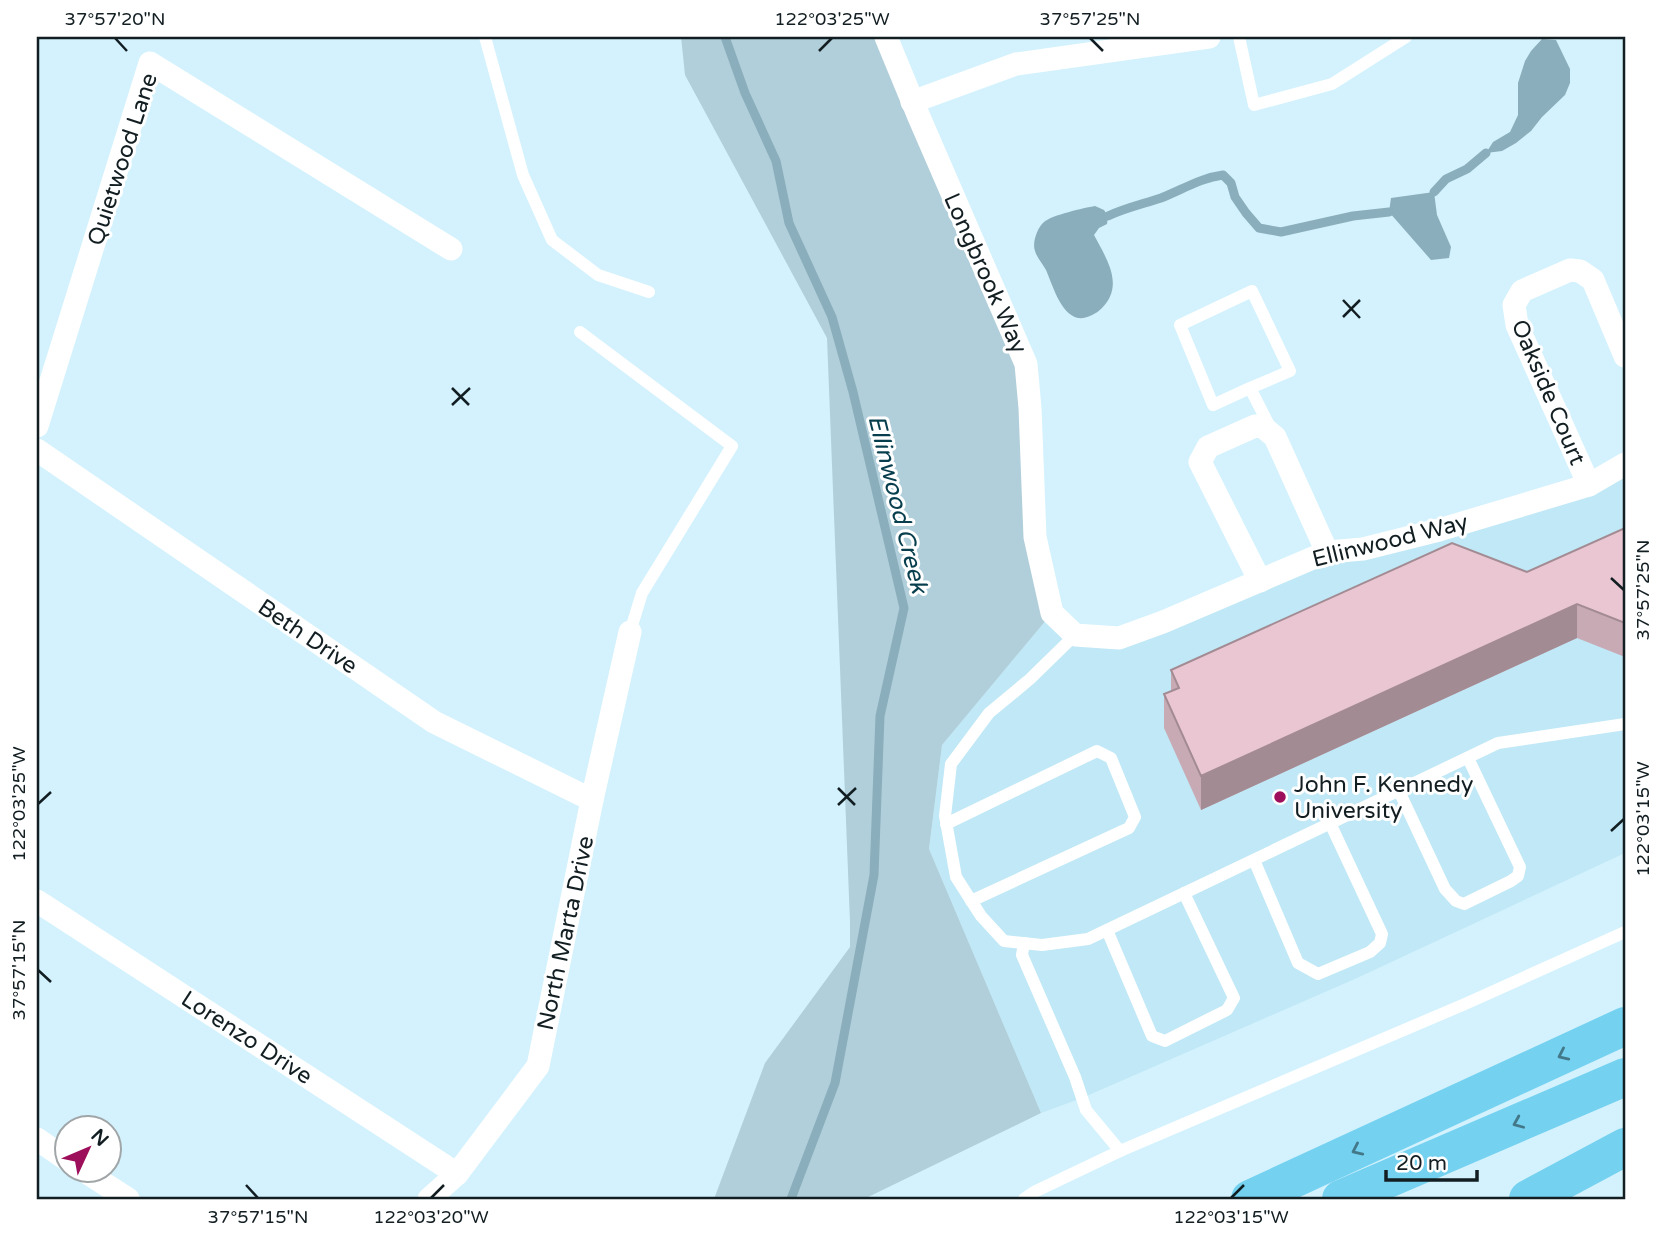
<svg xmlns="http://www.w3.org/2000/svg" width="1662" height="1236" font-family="'Varela Round',sans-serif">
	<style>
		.built { fill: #c0e8f6 }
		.green { fill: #b1cfda }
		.water { fill: #8aaebb }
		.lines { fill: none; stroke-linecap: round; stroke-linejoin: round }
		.stream { stroke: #8aaebb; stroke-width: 9 }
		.service { stroke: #fff; stroke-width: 12 }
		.minor { stroke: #fff; stroke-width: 23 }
		.motorway { stroke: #74d1f0; stroke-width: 38 }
		.wall { fill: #c8aab5 }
		.shaded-wall { fill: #a38b93 }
		.building { fill: #e9c6d2; stroke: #a38b93; stroke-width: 2 }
		.oneway { stroke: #437889 }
		.ticks { fill: none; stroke: #121e22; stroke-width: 2.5 }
		.poi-dot { fill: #9d0e5b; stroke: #fff; stroke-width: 2.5 }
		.labels { text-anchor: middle; stroke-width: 6; stroke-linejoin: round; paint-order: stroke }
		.street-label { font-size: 23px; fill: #121e22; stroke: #fff }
		.poi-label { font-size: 23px; fill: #121e22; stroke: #fff; text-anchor: start }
		.water-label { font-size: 24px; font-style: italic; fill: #073e4d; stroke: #fff }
		.neatline { fill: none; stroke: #121e22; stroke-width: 2.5 }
		.ticks-label { font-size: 18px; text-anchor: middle; fill: #121e22 }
	</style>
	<rect width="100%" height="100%" fill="#d3f2fd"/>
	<polygon class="built" points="1625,464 1625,853 1357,978 1082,1098 1041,1113 929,849 942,745 1052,613 1075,635 1119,638 1327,552"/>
	<polygon class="green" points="681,37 886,37 1026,364 1052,613 942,745 929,849 1041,1113 864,1199 714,1199 765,1063 850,947 850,922 827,338 685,75"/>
	<g class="water">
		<polygon points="1542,39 1556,40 1570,69 1570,83 1565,95 1542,117 1531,131 1516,143 1502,151 1486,153 1493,142 1510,132 1518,115 1518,83 1525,61 1531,51"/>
		<polygon points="1434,192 1437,215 1451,247 1449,258 1431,260 1389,212 1391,198"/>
		<path d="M1095,206l9,4 4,6 -1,8 -8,4 -5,7c12,23 31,50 8,73 -6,6 -15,11 -24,10 -18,-4 -26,-35 -32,-48 -3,-6 -9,-12 -11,-19 -3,-8 2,-23 9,-29 8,-7 40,-14 51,-16z"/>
	</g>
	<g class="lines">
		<g class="stream">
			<polyline points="725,37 745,93 776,161 789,223 832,317 853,392 904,608 880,716 874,875 835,1083 791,1199"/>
			<polyline points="1434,192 1446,179 1467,169 1486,153"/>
			<path d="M1108,216c17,-8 35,-12 53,-18 21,-8 39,-20 62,-23l8,8 4,14 11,16 13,15 22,4 72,-16 36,-4"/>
		</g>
		<g class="service">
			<polyline points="485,37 523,175 552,240 598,275 649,292"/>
			<polyline points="1239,37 1254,105 1332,84 1406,37"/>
			<polyline points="580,332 732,446 642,593 630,632"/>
			<polyline points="1250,388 1213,405 1180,325 1252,291 1290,371 1250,388 1272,431"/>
			<polyline points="1075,635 1030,679 989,713 951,764 945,816 956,877 981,916 1004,941 1042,945 1088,939 1498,743 1625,724"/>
			<polyline points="1399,791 1445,889 1456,901 1464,904 1511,881 1518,876 1520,867 1468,758"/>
			<polyline points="946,824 1097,751 1111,758 1135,817 1129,828 971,901"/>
			<polyline points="1254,860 1298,963 1318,974 1370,952 1380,943 1382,934 1330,823"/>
			<polyline points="1107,930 1152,1036 1165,1041 1227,1010 1234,998 1184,893"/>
			<polyline points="1024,943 1022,955 1075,1077 1086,1110 1120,1151 1465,1004 1625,932"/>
			<polyline points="1024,1199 1034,1192 1120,1151"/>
		</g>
		<g class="minor">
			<polyline points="886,37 919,117 1026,364 1030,408 1035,537 1052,613 1075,635 1119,638 1163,622 1327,552 1363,549 1439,530 1589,485 1625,464"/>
			<polyline points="912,102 1016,64 1209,37"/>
			<polyline points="37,426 150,63 451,249"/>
			<polyline points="37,450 434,722 592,800"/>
			<polyline points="1589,485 1517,325 1514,305 1522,291 1570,270 1580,271 1593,280 1625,356"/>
			<polyline points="1260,581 1200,462 1208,447 1255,426 1263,427 1275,437 1327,552"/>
			<polyline points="37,901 457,1174"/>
			<polyline points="37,1139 66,1159"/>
			<polyline points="83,1170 128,1199"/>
			<polyline points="429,1199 457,1174 538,1066 592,800 630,632"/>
		</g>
		<g class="motorway">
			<polyline points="1250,1199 1625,1026"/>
			<polyline points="1341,1199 1625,1077"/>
			<polyline points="1528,1199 1625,1147"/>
		</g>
	</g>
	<polygon class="wall" points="1625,528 1625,657 1577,638 1201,810 1164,728 1164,694 1171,691 1171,670 1527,572"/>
	<polygon class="shaded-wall" points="1577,604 1577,638 1201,810 1201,776"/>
	<polygon class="building" points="1625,528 1625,623 1577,604 1201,776 1164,694 1179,688 1171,670 1452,543 1527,572"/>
	<defs><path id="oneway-chevron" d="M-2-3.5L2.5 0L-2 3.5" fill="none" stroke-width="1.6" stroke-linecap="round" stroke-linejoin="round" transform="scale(1.75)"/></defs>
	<g class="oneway">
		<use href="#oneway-chevron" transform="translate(1563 1055) rotate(155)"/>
		<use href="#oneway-chevron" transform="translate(1518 1123) rotate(157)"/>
		<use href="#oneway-chevron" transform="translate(1357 1150) rotate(155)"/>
	</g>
	<path class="ticks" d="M115,38l12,13M1090,38l13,13M819,51l13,-13M1343,300l17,18M1343,317l17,-17M452,388l17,17M452,405l18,-17M1611,578l13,12M838,788l17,17M38,804l13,-12M838,805l18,-17M1611,831l13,-12M38,970l13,12M246,1185l12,13M431,1198l13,-13M1231,1198l13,-13"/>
	<circle class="poi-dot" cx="1280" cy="797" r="7"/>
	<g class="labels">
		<g class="street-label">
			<text transform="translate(122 159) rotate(-72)" y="8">Quietwood Lane</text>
			<text transform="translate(986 273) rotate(66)" y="8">Longbrook Way</text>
			<text transform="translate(1549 392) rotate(67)" y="8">Oakside Court</text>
			<text transform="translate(1390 540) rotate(-14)" y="8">Ellinwood Way</text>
			<text transform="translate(308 636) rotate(34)" y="8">Beth Drive</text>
			<text transform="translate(565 933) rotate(-78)" y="8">North Marta Drive</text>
			<text transform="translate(247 1037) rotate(33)" y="8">Lorenzo Drive</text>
		</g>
		<g class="poi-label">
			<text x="1294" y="792">John F. Kennedy<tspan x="1294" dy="26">University</tspan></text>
		</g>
		<g class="water-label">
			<text transform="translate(898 504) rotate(76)" y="8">Ellinwood Creek</text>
		</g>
	</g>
	<rect width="1662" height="1236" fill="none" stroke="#ffffff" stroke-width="77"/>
	<g transform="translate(88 1149) rotate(46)"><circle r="33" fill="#ffffff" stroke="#a0a5a7" stroke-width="2"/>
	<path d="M0-5L12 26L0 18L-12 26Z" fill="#9d0e5b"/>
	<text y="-10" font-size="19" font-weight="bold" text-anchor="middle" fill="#121e22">N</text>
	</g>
	<path d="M1386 1170v10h91v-10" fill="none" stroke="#121e22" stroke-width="3.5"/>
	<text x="1396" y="1170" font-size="21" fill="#121e22" stroke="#ffffff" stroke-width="5" paint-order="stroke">20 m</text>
	<rect x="38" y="38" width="1586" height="1160" class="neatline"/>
	<g class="ticks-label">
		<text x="115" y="25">37°57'20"N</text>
		<text x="832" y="25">122°03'25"W</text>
		<text x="1090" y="25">37°57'25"N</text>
		<text transform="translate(1643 590) rotate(-90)" y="6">37°57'25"N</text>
		<text transform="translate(19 804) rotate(-90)" y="6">122°03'25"W</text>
		<text transform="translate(1643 819) rotate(-90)" y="6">122°03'15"W</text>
		<text transform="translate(19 970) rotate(-90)" y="6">37°57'15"N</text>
		<text x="258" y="1223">37°57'15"N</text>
		<text x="431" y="1223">122°03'20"W</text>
		<text x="1231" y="1223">122°03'15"W</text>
	</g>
</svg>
